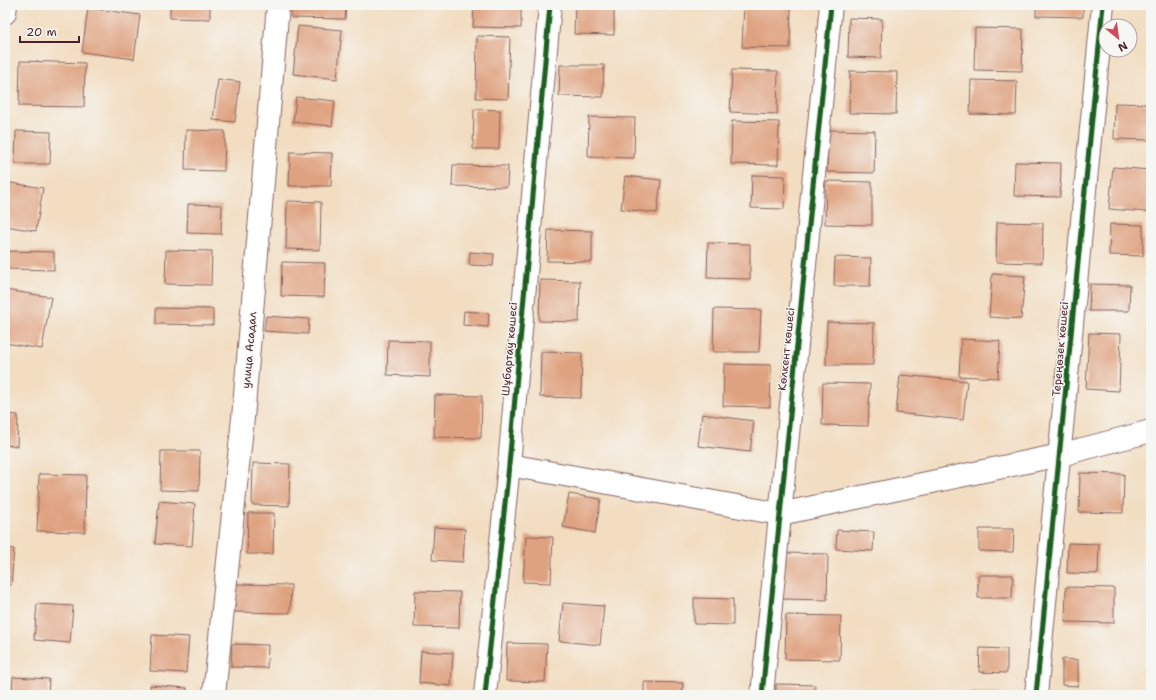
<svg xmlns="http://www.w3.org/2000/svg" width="1156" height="700" font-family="'Shantell Sans',sans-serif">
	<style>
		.building { fill: #dfa280 }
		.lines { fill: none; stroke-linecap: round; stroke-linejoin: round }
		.minor-casing { stroke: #856260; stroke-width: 24 }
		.minor { stroke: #fff; stroke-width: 22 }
		.cycleway-casing { stroke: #f6f6f2; stroke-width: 8 }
		.cycleway { stroke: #1b5e20; stroke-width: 5 }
		.labels { text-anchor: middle; stroke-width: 3; stroke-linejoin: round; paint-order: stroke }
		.street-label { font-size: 11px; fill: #4a1f2b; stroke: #f6f6f2 }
	</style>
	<rect width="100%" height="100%" fill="#f6f6f2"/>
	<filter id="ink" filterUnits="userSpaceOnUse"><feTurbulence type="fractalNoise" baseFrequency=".025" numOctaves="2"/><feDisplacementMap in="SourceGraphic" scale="8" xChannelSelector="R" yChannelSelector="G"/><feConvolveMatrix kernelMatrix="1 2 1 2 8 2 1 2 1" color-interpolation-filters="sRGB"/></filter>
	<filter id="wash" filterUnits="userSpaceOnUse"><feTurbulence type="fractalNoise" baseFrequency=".012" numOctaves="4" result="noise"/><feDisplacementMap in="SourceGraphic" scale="16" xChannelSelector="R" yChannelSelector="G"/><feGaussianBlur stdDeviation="0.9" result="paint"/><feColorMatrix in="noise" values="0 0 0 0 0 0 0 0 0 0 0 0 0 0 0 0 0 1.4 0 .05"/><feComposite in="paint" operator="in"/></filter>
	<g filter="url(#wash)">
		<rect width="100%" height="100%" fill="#f2ddc1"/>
		<g id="blocks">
			<g class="building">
				<polygon points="170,5 210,5 210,19 170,18"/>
				<polygon points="291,5 346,5 345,19 291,18"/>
				<polygon points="474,5 521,5 521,28 473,27"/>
				<polygon points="575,5 614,5 614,35 574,34"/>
				<polygon points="744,5 791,5 790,48 742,47"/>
				<polygon points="1036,5 1083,5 1083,17 1036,16"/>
				<polygon points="88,8 140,15 134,59 82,52"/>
				<polygon points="849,18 882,19 881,58 848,57"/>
				<polygon points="298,26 342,30 337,79 293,74"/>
				<polygon points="975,28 1023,29 1022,71 974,70"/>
				<polygon points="477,36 510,37 508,99 476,98"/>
				<polygon points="20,61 85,63 84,107 19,106"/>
				<polygon points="560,65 604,65 603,97 559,96"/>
				<polygon points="732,70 778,71 777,114 730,112"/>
				<polygon points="850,71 897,72 896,114 849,113"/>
				<polygon points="218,79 240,82 235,122 213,120"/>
				<polygon points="971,80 1017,81 1016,115 970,114"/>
				<polygon points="296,97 335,101 332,126 293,122"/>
				<polygon points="1115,103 1151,104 1151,140 1114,139"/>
				<polygon points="474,109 500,110 499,149 473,149"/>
				<polygon points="589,117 635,118 634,158 588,157"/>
				<polygon points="732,121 779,122 778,165 731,164"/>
				<polygon points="186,130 225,131 224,171 185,170"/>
				<polygon points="828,130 875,131 874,173 827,172"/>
				<polygon points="16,131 51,132 50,164 15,164"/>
				<polygon points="290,152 332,153 331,186 289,186"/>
				<polygon points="1015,162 1061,163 1060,197 1014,196"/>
				<polygon points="453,165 508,166 507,187 452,186"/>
				<polygon points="1113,167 1151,170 1147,212 1109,209"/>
				<polygon points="752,175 785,176 784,209 751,208"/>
				<polygon points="625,176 661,180 657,213 621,209"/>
				<polygon points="826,181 872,182 872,225 825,224"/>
				<polygon points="5,182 43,188 36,231 5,226"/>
				<polygon points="287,201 321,202 320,250 286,249"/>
				<polygon points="188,204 222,205 221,234 187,233"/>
				<polygon points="997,222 1043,223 1042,263 996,262"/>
				<polygon points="1110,224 1143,225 1143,256 1109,255"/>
				<polygon points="548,230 592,231 592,262 547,261"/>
				<polygon points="708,243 750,244 750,279 707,278"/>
				<polygon points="166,250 212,251 211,285 165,284"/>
				<polygon points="5,251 54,252 54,270 5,269"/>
				<polygon points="470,252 494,254 493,266 469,265"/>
				<polygon points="835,257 871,258 870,286 834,286"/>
				<polygon points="282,262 325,263 324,297 281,296"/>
				<polygon points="992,274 1025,276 1021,319 989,317"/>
				<polygon points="540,280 580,281 579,322 539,321"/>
				<polygon points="1090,284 1130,285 1129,311 1089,311"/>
				<polygon points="5,290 51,297 42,349 5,343"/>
				<polygon points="156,308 213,309 213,325 156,324"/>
				<polygon points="714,309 761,310 759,352 713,352"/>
				<polygon points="464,311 489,313 488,327 463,325"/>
				<polygon points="266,316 309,319 308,334 264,331"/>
				<polygon points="827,322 874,323 873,365 826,365"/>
				<polygon points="1089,333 1121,334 1119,391 1086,389"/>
				<polygon points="961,339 1000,341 998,378 959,376"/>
				<polygon points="388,340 430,341 430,377 387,375"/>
				<polygon points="541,352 582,353 581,398 540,397"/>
				<polygon points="724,364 771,365 770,407 723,406"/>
				<polygon points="900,375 967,381 963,420 896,413"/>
				<polygon points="823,383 870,384 868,426 822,425"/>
				<polygon points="435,395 482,396 481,438 434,437"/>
				<polygon points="5,414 18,415 17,446 5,445"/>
				<polygon points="702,414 754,421 750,452 698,446"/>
				<polygon points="161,451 200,451 199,491 160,490"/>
				<polygon points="253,463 290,464 289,506 252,505"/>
				<polygon points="1080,473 1124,474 1123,513 1079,512"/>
				<polygon points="39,474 86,475 85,532 37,531"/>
				<polygon points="569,494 601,499 595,533 563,527"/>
				<polygon points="159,501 195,504 192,546 155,544"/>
				<polygon points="248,513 274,513 273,554 247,554"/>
				<polygon points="434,527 465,529 463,562 432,560"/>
				<polygon points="979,529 1014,529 1013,552 979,551"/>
				<polygon points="837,530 874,532 873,551 836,549"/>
				<polygon points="526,536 553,537 551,583 523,582"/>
				<polygon points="1068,543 1099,544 1098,574 1067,573"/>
				<polygon points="5,548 14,549 11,585 5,585"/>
				<polygon points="785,553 828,554 827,600 783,599"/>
				<polygon points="978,575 1013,575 1012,598 978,598"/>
				<polygon points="235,584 291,585 290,613 235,612"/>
				<polygon points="1066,587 1114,588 1114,623 1065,622"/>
				<polygon points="415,591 460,592 459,628 414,627"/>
				<polygon points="694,598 733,599 733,625 694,624"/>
				<polygon points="563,603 604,606 600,645 559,641"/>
				<polygon points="37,604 73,606 70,643 34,640"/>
				<polygon points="786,615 841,616 840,660 785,659"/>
				<polygon points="152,635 189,637 186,673 150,671"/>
				<polygon points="507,643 547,644 545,682 506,681"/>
				<polygon points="232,644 268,645 267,668 231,667"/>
				<polygon points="980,648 1007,649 1007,673 979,672"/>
				<polygon points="421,651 453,653 451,686 419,683"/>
				<polygon points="1062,659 1078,660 1078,686 1062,685"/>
				<polygon points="13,677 49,679 48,695 12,695"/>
				<polygon points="644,682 683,683 682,695 644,695"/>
				<polygon points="776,684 815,685 814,695 776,695"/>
				<polygon points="150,685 187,688 186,695 150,695"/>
				<polygon points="968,692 1002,693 1002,695 968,695"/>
			</g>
		</g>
	</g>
	<g filter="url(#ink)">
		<use href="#blocks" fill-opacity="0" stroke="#856260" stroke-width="1"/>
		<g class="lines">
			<defs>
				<g id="minor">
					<polyline points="5,13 6,5"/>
					<polyline points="509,465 780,514 1060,455 1151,431"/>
					<polyline points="214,695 243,418 278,5"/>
					<polyline points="485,695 509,465 550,5"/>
					<polyline points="762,695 831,5"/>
					<polyline points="1036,695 1103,5"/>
				</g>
			</defs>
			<use href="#minor" class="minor-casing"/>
			<use href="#minor" class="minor"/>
			<defs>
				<g id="cycleway">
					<polyline points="485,695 509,465 550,5"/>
					<polyline points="762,695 831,5"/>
					<polyline points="1036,695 1103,5"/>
				</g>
			</defs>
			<use href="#cycleway" class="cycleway-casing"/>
			<use href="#cycleway" class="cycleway"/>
		</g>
	</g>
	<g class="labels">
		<g class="street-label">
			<text transform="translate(509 349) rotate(-85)" y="4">Шұбартау көшесі</text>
			<text transform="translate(786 349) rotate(-84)" y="4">Көлкент көшесі</text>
			<text transform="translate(1060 349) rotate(-85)" y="4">Тереңөзек көшесі</text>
			<text transform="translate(249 350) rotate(-85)" y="4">улица Асадал</text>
		</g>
	</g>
	<rect width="1156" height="700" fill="none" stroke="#f6f6f2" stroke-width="20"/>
	<g transform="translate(1118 38) rotate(151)"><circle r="19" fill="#f6f6f2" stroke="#b1a0a2"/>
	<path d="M0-3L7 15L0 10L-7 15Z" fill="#d1495b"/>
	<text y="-6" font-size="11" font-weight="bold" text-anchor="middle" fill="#4a1f2b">N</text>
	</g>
	<path d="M20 36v6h59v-6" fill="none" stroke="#4a1f2b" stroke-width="2"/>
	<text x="26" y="36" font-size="12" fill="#4a1f2b" stroke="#f6f6f2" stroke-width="3" paint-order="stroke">20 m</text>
</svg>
